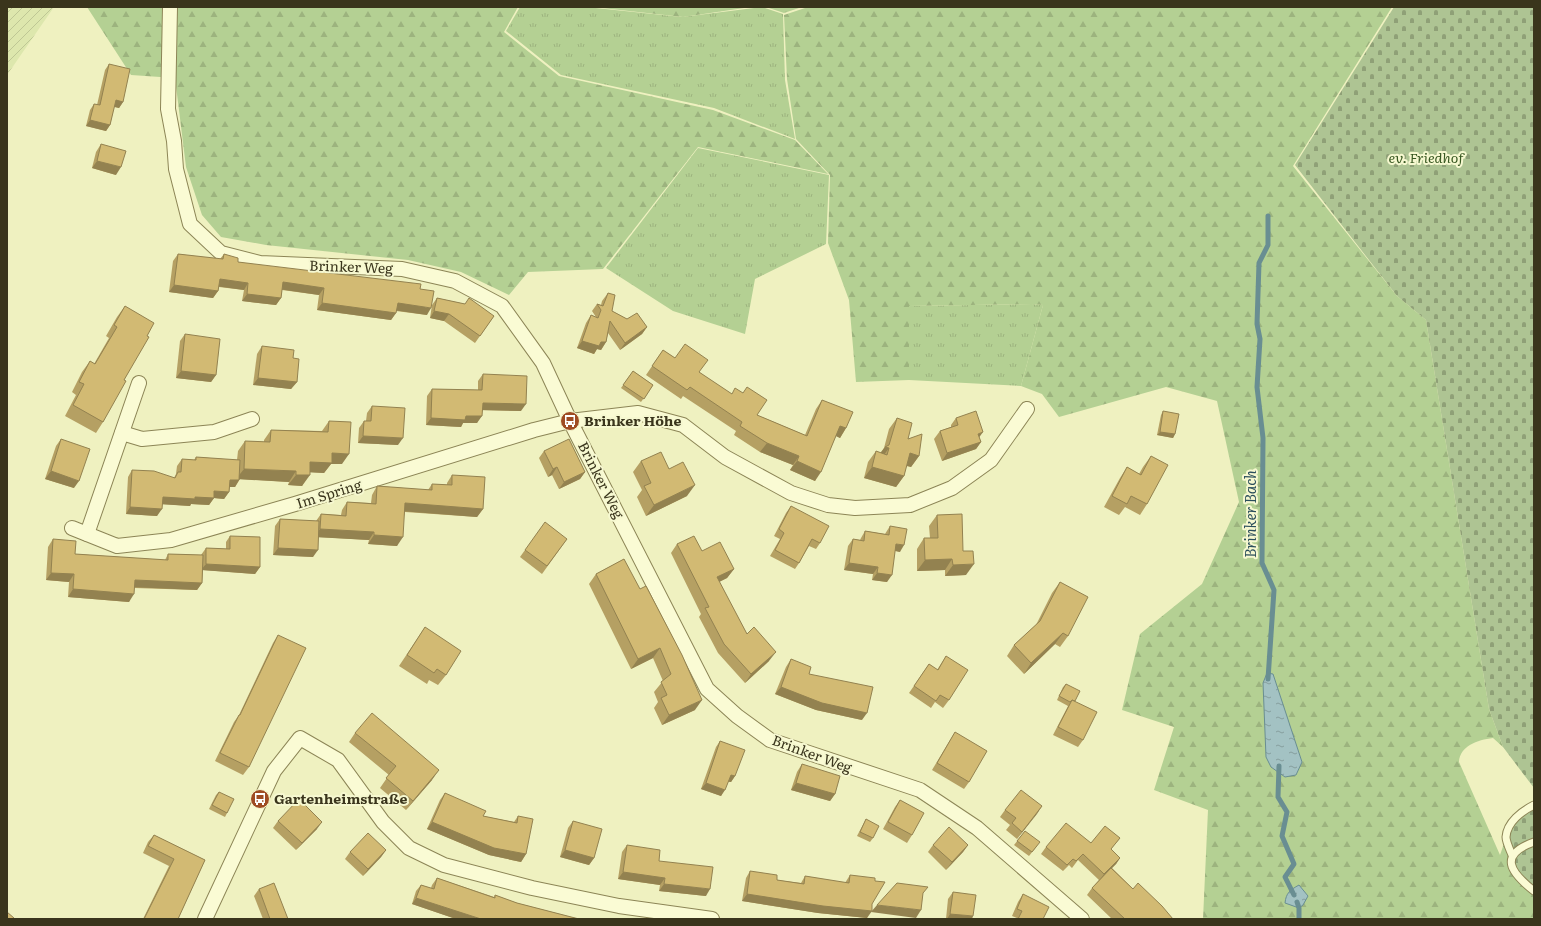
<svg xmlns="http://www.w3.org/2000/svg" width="1541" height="926" font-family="Literata,serif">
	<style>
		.farmland { fill: url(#farmland-furrows) }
		.grass { fill: url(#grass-tufts) }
		.forest { fill: url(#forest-firs) }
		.cemetery { fill: url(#cemetery-stones) }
		.water { fill: url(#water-ripples); stroke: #698e92 }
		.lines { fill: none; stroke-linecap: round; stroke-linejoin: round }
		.stream { stroke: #698e92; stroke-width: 5 }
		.lane-casing { stroke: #8c8556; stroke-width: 9 }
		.street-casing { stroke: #8c8556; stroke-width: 16 }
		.lane { stroke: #fafbd4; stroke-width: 7 }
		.street { stroke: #fafbd4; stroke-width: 14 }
		.wall { fill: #b5a063 }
		.shaded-wall { fill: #938250 }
		.building { fill: #d2ba73; stroke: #938250 }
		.labels { text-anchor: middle; stroke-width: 4; stroke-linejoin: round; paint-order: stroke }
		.park-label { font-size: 14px; font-style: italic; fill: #385821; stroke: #f6f8d0 }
		.street-label { font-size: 14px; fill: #3a351c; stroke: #f6f8d0 }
		.poi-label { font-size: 14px; font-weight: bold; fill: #3a351c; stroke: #f6f8d0; text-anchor: start }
		.water-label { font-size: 15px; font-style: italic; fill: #2a4e5b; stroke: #f6f8d0 }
	</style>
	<defs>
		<pattern id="farmland-furrows" width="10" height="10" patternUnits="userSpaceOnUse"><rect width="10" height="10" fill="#dde7ad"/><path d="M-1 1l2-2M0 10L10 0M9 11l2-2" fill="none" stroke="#bec794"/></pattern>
		<pattern id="grass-tufts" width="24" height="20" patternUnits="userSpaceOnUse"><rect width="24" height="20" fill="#b4d093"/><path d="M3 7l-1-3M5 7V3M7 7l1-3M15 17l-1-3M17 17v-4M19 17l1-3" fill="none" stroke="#9cb37e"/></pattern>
		<pattern id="forest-firs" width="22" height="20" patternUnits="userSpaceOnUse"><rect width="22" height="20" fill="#b4d093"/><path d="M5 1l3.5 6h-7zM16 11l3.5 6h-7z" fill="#9cb37e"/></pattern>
		<pattern id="cemetery-stones" width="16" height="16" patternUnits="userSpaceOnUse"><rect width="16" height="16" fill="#aec493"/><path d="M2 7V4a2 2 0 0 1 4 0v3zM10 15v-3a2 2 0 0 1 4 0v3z" fill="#8fa077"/></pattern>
		<pattern id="water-ripples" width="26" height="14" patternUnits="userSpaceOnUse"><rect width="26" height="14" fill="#a3c2c3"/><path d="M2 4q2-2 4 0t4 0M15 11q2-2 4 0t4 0" fill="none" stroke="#869e9e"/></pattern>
	</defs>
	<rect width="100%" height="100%" fill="#eff1c0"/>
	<polygon class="farmland" points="7,7 54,7 7,75"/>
	<g class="grass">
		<polygon points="520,7 586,7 682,17 762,7 783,14 785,80 795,139 714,108 561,75 506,31"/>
		<polygon points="698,148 829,175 826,244 755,279 745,334 673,311 606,268"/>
		<polygon points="1032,304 1043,305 1021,386 909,380 909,306"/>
	</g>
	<g class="forest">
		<polygon points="87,7 518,7 504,32 559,76 713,110 795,140 828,174 698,147 603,269 528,272 509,295 461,272 408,260 266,245 221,237 202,215 186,167 175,78 131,75"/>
		<polygon points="593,7 751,7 683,17"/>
		<polygon points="766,7 802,7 784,13"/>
		<path d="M808,7h584l-99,159 104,130 29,24 63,389 14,38 -10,-9c-16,2 -33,8 -34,24l41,93 6,-17 28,53v28h-331l5,-109 -54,-20 20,-63 -52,-17 18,-76 62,-50 37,-82 -22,-101 -51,-14 -107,30 -17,-23 -21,-8 22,-81 -11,-1 -123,2v74l-53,2 -7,-82 -21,-57 2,-68 -34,-36 -9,-60 -3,-64z"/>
	</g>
	<g class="cemetery">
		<polygon points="1394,7 1533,7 1534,11 1534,788 1503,747 1489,709 1426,320 1397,296 1295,165"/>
		<polygon points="1534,805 1534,891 1521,880 1506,838 1508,828"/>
	</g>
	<g class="water">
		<polygon points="1267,673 1273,674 1302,762 1296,775 1285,777 1271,767 1266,757 1263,683"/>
		<path d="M1299,885l9,11 -5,9 -4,3 -14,-5c1,-10 5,-13 14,-18z"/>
	</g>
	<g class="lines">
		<g class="stream">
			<polyline points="1268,679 1274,590 1262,563 1263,438 1257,387 1260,339 1257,324 1259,263 1268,245 1268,216"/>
			<polyline points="1279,766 1278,797 1287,812 1282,836 1294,864 1285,877 1294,895"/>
			<polyline points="1297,902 1299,908 1299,919"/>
		</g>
		<defs>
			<g id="lane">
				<path d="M1534,842c-36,13 -24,30 0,49"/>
				<path d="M1512,855c-2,-5 -6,-13 -6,-18 1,-15 16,-26 28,-32"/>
			</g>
			<g id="street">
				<polyline points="170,7 168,109 174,141 176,169 190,224 221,253 260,263 402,269 455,281 502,306 543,363 570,421 707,689 737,716 770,740 920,790 977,828 1082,919"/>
				<polyline points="122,433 142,439 214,432 252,419"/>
				<polyline points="72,528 117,546 171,540 295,504 534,430 570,421 638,413 683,425 725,457 791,493 828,505 855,508 910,505 952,488 991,460 1027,409"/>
				<polyline points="87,534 139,383"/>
				<polyline points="205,919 274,771 300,738 338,760 383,822 409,848 444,865 532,888 619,906 712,919"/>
			</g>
		</defs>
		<use href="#lane" class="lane-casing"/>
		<use href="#street" class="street-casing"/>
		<use href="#lane" class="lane"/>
		<use href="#street" class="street"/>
	</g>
	<g class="wall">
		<polygon points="109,64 123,102 119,108 114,107 110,125 106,131 86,126 90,110 94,104 97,105 105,70"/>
		<polygon points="101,144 116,175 92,168 96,152"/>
		<polygon points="178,254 220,259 224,254 238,262 420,289 427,315 396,311 396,313 391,320 317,310 319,295 282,290 281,298 276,305 242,301 244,290 219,287 218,291 213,298 169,292 173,261"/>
		<polygon points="608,293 612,311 627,319 647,327 642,334 620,350 608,333 606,342 601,350 597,349 594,354 577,348 586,323 591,315 596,317 592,311 597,304 601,305 602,301"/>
		<polygon points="437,298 465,304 494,316 475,343 444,321 430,318 432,305"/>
		<polygon points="125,306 147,336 124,380 103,422 96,433 65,416 76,395 72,392 82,372 90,361 94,364 109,338 106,336 117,317"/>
		<polygon points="185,334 216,375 211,382 176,378 180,341"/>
		<polygon points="262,346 293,358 297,382 291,389 253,385 257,354"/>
		<polygon points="663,350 675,358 699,372 757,415 805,435 816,409 822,400 846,428 840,438 836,436 815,481 790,470 793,465 760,452 734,435 736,431 683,396 681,399 646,375"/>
		<polygon points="633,371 653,385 641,402 621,388"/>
		<polygon points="483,374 521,411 482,410 477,423 463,423 461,427 426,425 427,396 432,389 478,390 478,381"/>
		<polygon points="372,406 398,445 358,443 359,428 364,421 366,421 367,413"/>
		<polygon points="1163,411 1175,434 1173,438 1157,435 1161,415"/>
		<polygon points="897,418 908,439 919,456 911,467 906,466 904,476 896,487 864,478 868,462 876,451 881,453 884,448 889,429"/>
		<polygon points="956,418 979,437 981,442 976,449 942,461 934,439 940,431 951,427 951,425"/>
		<polygon points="329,421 342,464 331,464 324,473 310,472 302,486 288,485 289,482 240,479 235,487 230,487 229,492 224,499 214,498 209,505 191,504 190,506 162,504 157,516 126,514 128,477 132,470 174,478 176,474 177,466 182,459 194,460 196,457 237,460 238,451 245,441 264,442 264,440 271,430 322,431"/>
		<polygon points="61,439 74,488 45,479 56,446"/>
		<polygon points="544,451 585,472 580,479 559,489 552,475 548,477 539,458"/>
		<polygon points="1151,456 1147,504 1140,515 1125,507 1119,515 1104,507 1120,478 1127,467 1139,474 1143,467"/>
		<polygon points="641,461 669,469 687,496 646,516 637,497 642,490 633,472"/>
		<polygon points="452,475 483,509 477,517 405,512 397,546 368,544 369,540 318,537 313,557 273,555 275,526 280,519 316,521 321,514 341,515 342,510 347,502 371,503 372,495 377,486 428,490 432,484 447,485 447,483"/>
		<polygon points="791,506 820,543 816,549 809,546 799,563 795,569 770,556 780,539 774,536 786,513"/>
		<polygon points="937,515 963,551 966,575 945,576 945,570 917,571 917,549 924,538 930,538 929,526"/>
		<polygon points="890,526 900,552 895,551 887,582 872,580 873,574 844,570 848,546 853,539 860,540 861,538 865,531 885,534"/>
		<polygon points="230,536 260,567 255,574 203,570 202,583 197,590 134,588 129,602 68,597 69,582 46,580 48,547 53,539 75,554 165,560 168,554 201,555 206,548 226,549 226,542"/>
		<polygon points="567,539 542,574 520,557 525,550"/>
		<polygon points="677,544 702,551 734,569 727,578 719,582 747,634 769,661 745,683 718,653 699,617 701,614 671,553"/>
		<polygon points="624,559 695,710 662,725 654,708 658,702 654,692 663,681 653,658 631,669 589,584 596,574"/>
		<polygon points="1060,582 1068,636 1060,647 1055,644 1024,674 1007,656 1014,645 1036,625 1052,593"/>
		<polygon points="425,627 446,675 438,685 429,680 427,684 399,666"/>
		<polygon points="278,635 249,767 243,775 215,761 234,722 239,715 273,643"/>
		<polygon points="946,656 949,700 943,708 935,702 931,708 909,693 929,664 937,670"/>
		<polygon points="791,659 809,674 862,720 816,710 775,694 786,667"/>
		<polygon points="1066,684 1075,701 1083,740 1078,747 1053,735 1068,706 1057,700 1063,687"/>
		<polygon points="955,732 969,782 964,789 932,770"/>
		<polygon points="355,733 432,780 406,810 380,788 389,775 349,742"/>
		<polygon points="720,741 735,776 731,782 728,782 721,796 701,789 716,747"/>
		<polygon points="802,764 835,794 830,801 791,790 797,772"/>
		<polygon points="219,792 227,813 225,817 209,809 216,795"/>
		<polygon points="445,793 483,816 514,822 518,816 526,854 521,862 489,855 427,829 440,800"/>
		<polygon points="900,800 912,835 907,843 883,829 895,807"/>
		<polygon points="1042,806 1017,839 1006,830 1010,825 1000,817 1005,810"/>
		<polygon points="866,819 873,838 870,842 857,836"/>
		<polygon points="278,821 317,829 296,850 273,828"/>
		<polygon points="573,821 594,858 589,865 560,857 568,828"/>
		<polygon points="1025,831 1037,846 1029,856 1014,845"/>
		<polygon points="154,835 205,860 178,919 143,919 169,866 143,853 148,842"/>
		<polygon points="1120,838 1111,849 1120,858 1116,864 1112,868 1133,889 1173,919 1112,919 1087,895 1092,888 1099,880 1078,860 1072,868 1069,865 1063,871 1041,854 1046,847 1091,843"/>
		<polygon points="627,845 659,861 706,896 659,891 660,885 618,879 622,852"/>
		<polygon points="933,845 968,845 963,852 946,870 928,852"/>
		<polygon points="386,850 381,857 363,876 345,859 350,852"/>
		<polygon points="750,871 777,880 801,883 805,876 845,883 850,875 872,904 867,918 818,913 742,901 746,878"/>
		<polygon points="437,878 494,897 495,895 517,903 579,919 456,919 412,904 416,891 421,885 431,888 432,885"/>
		<polygon points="259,889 288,919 263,919 254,896"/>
		<polygon points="953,892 972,919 946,919 948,899"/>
		<polygon points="1023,894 1043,919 1016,919 1017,918 1012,916 1018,902"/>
	</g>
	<g class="shaded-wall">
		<polygon points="116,100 123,102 119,108 112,106"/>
		<polygon points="90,120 110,125 106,131 86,126"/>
		<polygon points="97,161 121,167 116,175 92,168"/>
		<polygon points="220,279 248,283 244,290 215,286"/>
		<polygon points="283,282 324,288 319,295 278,289"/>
		<polygon points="174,285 218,291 213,298 169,292"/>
		<polygon points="247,294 281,298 276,305 242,301"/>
		<polygon points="322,303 396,313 391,320 317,310"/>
		<polygon points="398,303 431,308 427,315 393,310"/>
		<polygon points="434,311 449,314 444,321 430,318"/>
		<polygon points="647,327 642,334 620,350 625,343"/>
		<polygon points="582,341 601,342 606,342 601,350 597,349 594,354 577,348"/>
		<polygon points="181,371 216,375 211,382 176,378"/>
		<polygon points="258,378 297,382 291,389 253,385"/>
		<polygon points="483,403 526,404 521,411 478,410"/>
		<polygon points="466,416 482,416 477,423 463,423 461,427 426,425 431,418"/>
		<polygon points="840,426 846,428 840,438 834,435"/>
		<polygon points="983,432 978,439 978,434"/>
		<polygon points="1160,432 1175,434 1173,438 1157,435"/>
		<polygon points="363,436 403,438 398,445 358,443"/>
		<polygon points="981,442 976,449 942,461 947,453"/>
		<polygon points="767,443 799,456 793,465 760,452"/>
		<polygon points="885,447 889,448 881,459 877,457"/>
		<polygon points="332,453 349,454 342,464 331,464 324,473 303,472 310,462"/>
		<polygon points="910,453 919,456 911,467 902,464"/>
		<polygon points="797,461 821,472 815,481 790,470"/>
		<polygon points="557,467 552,475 548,477 553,469"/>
		<polygon points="872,467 904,476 896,487 864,478"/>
		<polygon points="244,469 296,471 289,482 236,479"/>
		<polygon points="51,471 79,481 74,488 45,479"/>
		<polygon points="585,472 580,479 559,489 564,482"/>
		<polygon points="296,475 310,475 302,486 288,485"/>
		<polygon points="230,480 239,480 235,487 225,487"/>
		<polygon points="695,485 687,496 646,516 654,505"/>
		<polygon points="214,491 229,492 224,499 214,498 209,505 191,504 190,506 158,504 163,497 195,497"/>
		<polygon points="405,503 483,509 477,517 400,511"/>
		<polygon points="130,507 162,509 157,516 126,514"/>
		<polygon points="320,529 374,532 369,540 314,537"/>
		<polygon points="374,535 403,537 397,546 368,544"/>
		<polygon points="896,544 904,545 900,552 892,550"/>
		<polygon points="278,548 318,550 313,557 273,555"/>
		<polygon points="952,559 945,570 917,571 925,560"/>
		<polygon points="849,563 878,567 873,574 844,570"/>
		<polygon points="206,564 260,567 255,574 201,570"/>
		<polygon points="974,564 966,575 945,576 953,565"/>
		<polygon points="734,569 727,578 711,586 717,577"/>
		<polygon points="51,573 74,574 69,582 46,580"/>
		<polygon points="877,573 892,575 887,582 872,580"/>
		<polygon points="135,580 202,583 197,590 130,587"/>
		<polygon points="73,589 134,594 129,602 68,597"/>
		<polygon points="1063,633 1055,644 1024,674 1031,663"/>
		<polygon points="660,648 653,658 631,669 638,659"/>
		<polygon points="776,652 769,661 745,683 751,674"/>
		<polygon points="781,687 867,713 862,720 816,710 775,694"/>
		<polygon points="702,700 695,710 662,725 669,715"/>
		<polygon points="439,770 432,780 406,810 413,801"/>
		<polygon points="731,775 735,776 731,782 726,781"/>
		<polygon points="706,783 725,790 721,796 701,789"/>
		<polygon points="796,783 835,794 830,801 791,790"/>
		<polygon points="1042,806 1037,814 1017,839 1022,832"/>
		<polygon points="322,822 317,829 296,850 302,843"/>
		<polygon points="432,822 526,854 521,862 489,855 427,829"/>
		<polygon points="968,845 963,852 946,870 952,862"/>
		<polygon points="386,850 381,857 363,876 368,869"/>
		<polygon points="565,850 594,858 589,865 560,857"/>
		<polygon points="1120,858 1116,864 1100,880 1104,874"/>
		<polygon points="623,872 665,878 660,885 618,879"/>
		<polygon points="664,884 710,889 706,896 659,891"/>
		<polygon points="747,894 872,911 867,918 818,913 742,901"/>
		<polygon points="416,898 481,919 456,919 412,904"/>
		<polygon points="877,905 921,910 916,918 871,912"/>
		<polygon points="950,914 973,916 972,919 947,919"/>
	</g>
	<g class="building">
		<polygon points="109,64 130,69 123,102 116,100 110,125 90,120 94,104 100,105"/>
		<polygon points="101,144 126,151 121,167 97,161"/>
		<polygon points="178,254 223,259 224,254 238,258 238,262 421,284 420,289 434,291 431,308 398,303 396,313 322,303 324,288 283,282 281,298 247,294 248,283 220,279 218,291 174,285"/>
		<polygon points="608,293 615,295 612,311 627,319 637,313 647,327 625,343 610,321 606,342 601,342 599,346 582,341 591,315 598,318 601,310 597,304 603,306"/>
		<polygon points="437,298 465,304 469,298 494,316 480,336 449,314 434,311"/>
		<polygon points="125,306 154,323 147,336 149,337 124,380 126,381 103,422 73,405 84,384 79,382 90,361 95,364 117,327 114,325"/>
		<polygon points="185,334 220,339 216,375 181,371"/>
		<polygon points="685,344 708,360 699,372 732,394 735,388 743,393 747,387 767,400 757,415 807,436 822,400 853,412 846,428 840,426 821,472 797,461 799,456 767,443 740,426 742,422 690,387 687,390 652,366 663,350 675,358"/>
		<polygon points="262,346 294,350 293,358 299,359 297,382 258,378"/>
		<polygon points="633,371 653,385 644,399 623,385"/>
		<polygon points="483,374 527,376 526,404 483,403 482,416 466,416 465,420 431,418 432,389 482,390"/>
		<polygon points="372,406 405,408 403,438 363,436 364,421 371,421"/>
		<polygon points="976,411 983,432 978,434 981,442 947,453 940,431 958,425 956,418"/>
		<polygon points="1163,411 1179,414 1175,434 1160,432"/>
		<polygon points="897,418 912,423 908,439 922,434 919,456 910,453 904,476 872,467 876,451 887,455 889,448 885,447 889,445"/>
		<polygon points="329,421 351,422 349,454 332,453 332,463 310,462 310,475 296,475 296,471 244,469 245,441 270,442 271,430 328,432"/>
		<polygon points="61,439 90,449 79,481 51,471"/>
		<polygon points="569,439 585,472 564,482 557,467 553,469 544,451"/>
		<polygon points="661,452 669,469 683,462 695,485 654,505 644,486 651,483 641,461"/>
		<polygon points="1151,456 1168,465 1147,504 1131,496 1127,504 1112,496 1127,467 1141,475"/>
		<polygon points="196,457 240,460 239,480 230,480 229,492 214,491 214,498 195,497 195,499 163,497 162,509 130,507 132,470 154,471 175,478 178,472 181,472 182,459 196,460"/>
		<polygon points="452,475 485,477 483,509 405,503 403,537 374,535 374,532 320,529 321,514 346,516 347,502 376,504 377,486 432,490 432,484 452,485"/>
		<polygon points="791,506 829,526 820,543 812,539 799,563 775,550 784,533 779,529"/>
		<polygon points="962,514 963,551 973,551 974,564 953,565 952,559 925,560 924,538 938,538 937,515"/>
		<polygon points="280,519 319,521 318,550 278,548"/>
		<polygon points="545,522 567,539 547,566 525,550"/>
		<polygon points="890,526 907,529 904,545 896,544 892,575 877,573 878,567 849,563 853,539 864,541 865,531 889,535"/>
		<polygon points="230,536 260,537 260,567 206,564 206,548 230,549"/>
		<polygon points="694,536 702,551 720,542 734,569 717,577 747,634 754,627 776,652 751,674 724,644 705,608 709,607 677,544"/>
		<polygon points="53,539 76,541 75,554 168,560 168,554 203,555 202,583 135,580 134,594 73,589 74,574 51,573"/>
		<polygon points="624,559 640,589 646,586 682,655 702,700 669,715 661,698 667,695 661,682 671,674 660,648 638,659 596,574"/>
		<polygon points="1060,582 1088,597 1068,636 1063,633 1031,663 1014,645 1040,621"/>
		<polygon points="425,627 461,651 446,675 437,669 434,673 407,655"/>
		<polygon points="278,635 306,648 249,767 220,753 239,715 240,715"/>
		<polygon points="946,656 968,670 949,700 940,695 936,701 914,686 929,664 938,670"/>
		<polygon points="791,659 811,667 809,674 873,687 867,713 822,703 781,687"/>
		<polygon points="1066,684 1080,691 1075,701 1072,700 1070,702 1059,696"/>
		<polygon points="1072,700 1097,712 1083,740 1058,727"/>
		<polygon points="372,713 439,770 413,801 386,778 396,766 355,733"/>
		<polygon points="955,732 987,751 969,782 937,763"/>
		<polygon points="720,741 745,750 735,776 731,775 725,790 706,783"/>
		<polygon points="802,764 840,776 835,794 796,783"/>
		<polygon points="1021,790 1042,806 1022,832 1012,823 1016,818 1005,810"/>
		<polygon points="219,792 234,799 227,813 212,805"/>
		<polygon points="445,793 486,811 483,816 517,823 518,816 533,819 526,854 494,848 432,822"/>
		<polygon points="299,799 322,822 302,843 278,821"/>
		<polygon points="900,800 924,813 912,835 888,822"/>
		<polygon points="866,819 879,826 873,838 860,832"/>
		<polygon points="573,821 602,829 594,858 565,850"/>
		<polygon points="1066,823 1091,843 1105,826 1120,838 1111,849 1120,858 1104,874 1083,854 1076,861 1073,859 1067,865 1046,847"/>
		<polygon points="949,827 968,845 952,862 933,845"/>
		<polygon points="1025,831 1040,842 1032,852 1017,841"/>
		<polygon points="368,833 386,850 368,869 350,852"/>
		<polygon points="154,835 205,860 178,919 144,919 174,859 148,846"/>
		<polygon points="627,845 660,850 659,861 713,867 710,889 664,884 665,878 623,872"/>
		<polygon points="1111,868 1133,889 1138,883 1162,906 1173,919 1125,919 1092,888"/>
		<polygon points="750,871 777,875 777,880 804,884 805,876 849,883 850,875 875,878 875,881 885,882 872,904 872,911 823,906 747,894"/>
		<polygon points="437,878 495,898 495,895 517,903 579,919 481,919 416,898 421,885 434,889"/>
		<polygon points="274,883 288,919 270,919 259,889"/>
		<polygon points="897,883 928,887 923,893 921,910 877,905"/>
		<polygon points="953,892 976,895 973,916 950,914"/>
		<polygon points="1023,894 1049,907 1043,919 1018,919 1022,911 1017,909"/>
		<polygon points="7,912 14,918 14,919 7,919"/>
	</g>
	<defs>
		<symbol id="bus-disc" viewBox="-11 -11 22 22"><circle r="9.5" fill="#9f4b22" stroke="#f6f8d0"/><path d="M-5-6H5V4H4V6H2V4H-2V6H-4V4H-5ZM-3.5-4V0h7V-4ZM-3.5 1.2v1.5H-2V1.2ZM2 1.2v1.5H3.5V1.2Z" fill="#fff"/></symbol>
	</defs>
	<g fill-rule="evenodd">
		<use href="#bus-disc" x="559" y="410" width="22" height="22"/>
		<use href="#bus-disc" x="249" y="788" width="22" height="22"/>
	</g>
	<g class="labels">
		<g class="park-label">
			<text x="1426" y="163">ev. Friedhof</text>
		</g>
		<g class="street-label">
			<text transform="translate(351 267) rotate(2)" y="5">Brinker Weg</text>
			<text transform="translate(601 480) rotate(63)" y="5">Brinker Weg</text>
			<text transform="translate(329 494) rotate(-17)" y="5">Im Spring</text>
			<text transform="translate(812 754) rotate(20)" y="5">Brinker Weg</text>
		</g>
		<g class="poi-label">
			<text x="584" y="426">Brinker Höhe</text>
			<text x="274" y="804">Gartenheimstraße</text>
		</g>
		<g class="water-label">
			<text transform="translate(1251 514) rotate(-90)" y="5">Brinker Bach</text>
		</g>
	</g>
	<rect width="1541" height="926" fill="none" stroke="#3a351c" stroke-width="16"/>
</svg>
